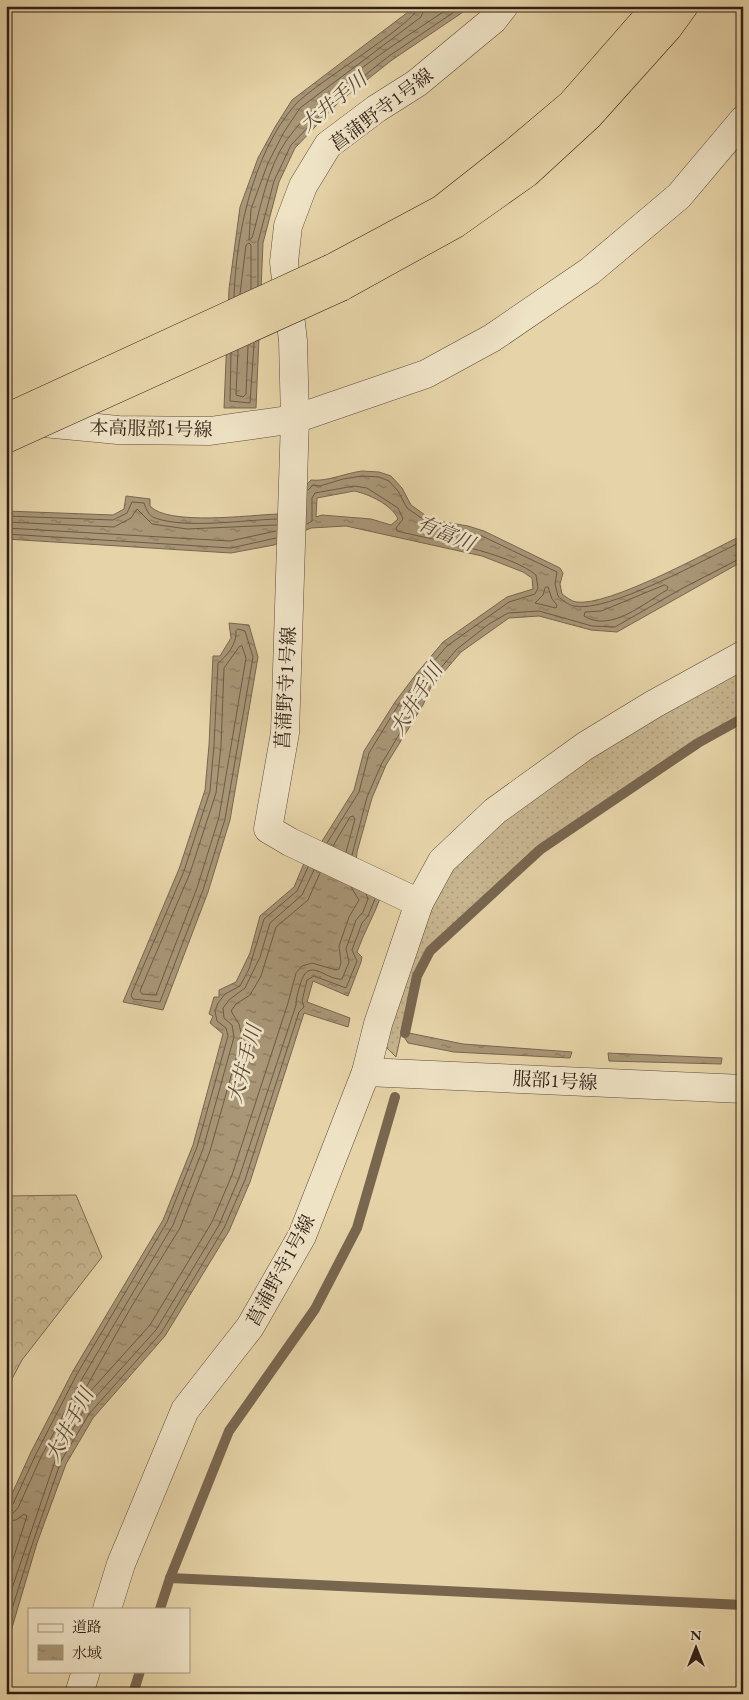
<svg xmlns="http://www.w3.org/2000/svg" width="749" height="1700" font-family="'EB Garamond','Noto Serif JP',serif">
	<style>
		.grass { fill: url(#grass-dots); stroke: #7c6a52 }
		.forest { fill: url(#forest-crowns); stroke: #7c6a52 }
		.water { fill: url(#water-ripples); stroke: #78664f; fill-rule: evenodd }
		.lines { fill: none; stroke-linecap: round; stroke-linejoin: round }
		.shore { stroke: #6c5a46; stroke-width: 1 }
		.stream { stroke: #78664f; stroke-width: 10 }
		.minor-casing { stroke: #5e4c3a; stroke-width: 29 }
		.highway-casing { stroke: #301e15; stroke-width: 29 }
		.minor { stroke: #efe3c6; stroke-width: 28 }
		.highway { stroke: #e6d4a8; stroke-width: 28 }
		.highway-bridge-casing { stroke: #301e15; stroke-width: 29; stroke-linecap: butt }
		.highway-bridge { stroke: #e6d4a8; stroke-width: 28 }
		.labels { text-anchor: middle; stroke-width: 5; stroke-linejoin: round; paint-order: stroke }
		.street-label { font-size: 19px; fill: #301e15; stroke: #efe3c6 }
		.water-label { font-size: 20px; font-style: italic; fill: #5a4837; stroke: #efe3c6 }
	</style>
	<defs>
		<pattern id="grass-dots" width="8" height="8" patternUnits="userSpaceOnUse" patternTransform="scale(1.25)"><rect width="8" height="8" fill="#c7b58f"/><path d="M2 2h.1M6 6h.1" fill="none" stroke="#ab9b7a" stroke-width="1.8" stroke-linecap="round"/></pattern>
		<pattern id="forest-crowns" width="20" height="18" patternUnits="userSpaceOnUse" patternTransform="scale(1.25)"><rect width="20" height="18" fill="#c7b58f"/><path d="M2 6a3 3 0 1 1 6 0M12 15a3 3 0 1 1 6 0" fill="none" stroke="#ab9b7a"/></pattern>
		<pattern id="water-ripples" width="26" height="14" patternUnits="userSpaceOnUse" patternTransform="scale(1.25)"><rect width="26" height="14" fill="#a89676"/><path d="M2 4q2-2 4 0t4 0M15 11q2-2 4 0t4 0" fill="none" stroke="#897a60"/></pattern>
	</defs>
	<rect width="100%" height="100%" fill="#e6d4a8"/>
	<filter id="stains"><feTurbulence type="fractalNoise" baseFrequency=".004" numOctaves="4"/><feColorMatrix values="0 0 0 0 .2 0 0 0 0 .09 0 0 0 0 .02 0 0 0 .5 -.17"/></filter>
	<radialGradient id="worn" r=".72"><stop offset=".6" stop-color="#630" stop-opacity="0"/><stop offset="1" stop-color="#630" stop-opacity=".3"/></radialGradient>
	<polygon class="grass" points="743,666 743,714 695,741 535,848 428,948 414,975 396,1057 387,1048 385,1039 431,901 450,869 543,786"/>
	<polygon class="forest" points="76,1195 102,1257 22,1360 6,1390 6,1196"/>
	<g class="water">
		<polygon points="416,6 472,6 392,60 339,102 295,148 279,182 263,243 256,408 224,408 229,289 240,207 258,158 275,127 292,100"/>
		<path d="M362,471l17,1 12,4 11,12 9,17 21,15 36,6 16,5 76,37 3,5 -3,11 2,10c4,3 9,7 14,8 33,5 133,-51 167,-67v26l-126,71 -26,-2 -52,-14 -30,2 -48,34 -30,35 -8,18 -37,60 -14,33 -15,54 -1,12 25,32c-7,20 -17,36 -24,56l5,5 -1,5 -13,34 -35,-15 -6,21 43,16 -2,9 -44,-14 -54,169 -21,49 -64,105 -72,82 -27,46 -29,79 -31,105v-141l25,-55 42,-81 90,-151 30,-75 30,-111 -13,-11 3,-7 -4,-2 5,-17h5v-7l17,-8 14,-29 10,-37 34,-29 11,-26 14,-15 35,-56 10,-39 31,-49 22,-29 26,-31 64,-45 26,-8 -1,-11 -9,-6 -41,-16 -136,-30 -35,2 -37,17 -43,8 -225,-14v-28l107,4 11,-6 2,-13 24,3v7c18,20 100,9 128,8l33,-34c15,2 35,-7 51,-9zM354,491c15,3 38,14 44,28l-7,6 -20,-6 -49,-4 -6,2 1,-19z"/>
		<polygon points="229,623 249,625 258,657 230,820 208,892 163,1010 123,1002 179,869 205,790 209,745 213,656 220,656 231,638"/>
		<polygon points="409,1033 463,1044 572,1052 570,1058 454,1052 408,1043 404,1037"/>
		<polygon points="608,1053 722,1058 721,1064 609,1061"/>
	</g>
	<g class="lines">
		<g class="shore">
			<path d="M425,6l-4,11 -121,91 -16,24 -16,31 -17,46 -2,31 3,-2c9,-31 15,-69 34,-97 40,-55 110,-97 166,-135"/>
			<polyline points="258,286 258,242 274,181 291,145 336,98 389,56 463,6"/>
			<polyline points="240,294 246,245 249,243 251,245 251,289"/>
			<path d="M234,297c2,-63 19,-144 61,-192 17,-20 122,-82 124,-99"/>
			<polyline points="238,350 236,395 243,397 246,394 248,346"/>
			<polyline points="231,353 230,401 250,403 254,343"/>
			<path d="M308,490l5,-5 7,1 23,-7 19,-3 17,1 10,4 9,10 9,17 23,16 52,12 75,36 -2,12 3,12c4,4 10,9 16,10 33,8 135,-49 169,-65"/>
			<path d="M6,516l107,4 14,-7 5,-11 12,1c2,6 5,13 11,15 31,11 89,2 122,1"/>
			<polyline points="6,522 114,527 131,518 137,509 152,524 187,529 277,525"/>
			<path d="M307,524l5,-3v-23l3,-5 39,-7 13,2 31,20 5,11 -7,9 1,3c36,9 111,21 139,44l2,13 -3,6 -26,8 -62,44 -26,30 -22,28 -30,49 -10,39 -32,51"/>
			<polyline points="6,528 230,541 276,531"/>
			<polyline points="6,534 231,548 276,538"/>
			<path d="M665,585l3,2 -1,3c-23,13 -56,43 -83,26l1,-4 16,-1z"/>
			<polygon points="548,587 552,599 557,605 556,608 535,603 543,595 545,588"/>
			<path d="M238,629l7,2 8,26 -28,162 -22,71 -43,112 -27,-3 -2,-4 53,-124 26,-80 4,-46 4,-82c9,-7 19,-19 18,-32z"/>
			<polygon points="242,646 246,658 219,817 197,888 156,995 142,994 140,991 190,873 216,793 221,746 224,668 239,647"/>
			<polyline points="333,846 350,817 353,816 355,819 346,852"/>
			<polyline points="352,855 367,797 382,763 418,703 426,685 457,649 489,624 508,613 539,611 592,626 615,627 681,589 743,557"/>
			<polyline points="320,873 308,900 276,927 261,976 250,995 236,1004 231,1011 239,1024 242,1037 210,1151 180,1228 130,1309 83,1393 84,1396 87,1395 150,1325 212,1222 232,1175 288,1003 296,973 302,966 312,963 336,970 339,969 341,963 339,946 349,917 359,900 351,887"/>
			<polyline points="6,1508 13,1504 36,1454 77,1374 167,1222 197,1147 228,1036 226,1028 217,1021 215,1011 218,1003 225,994 240,986 249,969 264,919 297,891 308,867"/>
			<polyline points="6,1514 13,1513 18,1508 41,1457 83,1377 173,1225 203,1149 234,1037 232,1025 224,1018 223,1008 230,999 245,988 260,957 270,923 302,895 314,870"/>
			<polyline points="6,1521 16,1520 24,1514 27,1516 6,1581"/>
			<path d="M6,1606l50,-148 28,-48 72,-80 63,-105 20,-47 57,-173c0,-7 2,-13 4,-20 8,-31 26,-4 42,-6l7,-17 -3,-13 10,-29 7,-8 5,-13 -2,-5"/>
			<polyline points="6,1628 33,1542 61,1461 89,1414 161,1333 224,1228 245,1180 299,1012 304,1007 302,1001 307,980 314,976 346,988 357,961 352,950 362,923 368,916 375,899"/>
		</g>
		<g class="stream">
			<polyline points="405,1033 417,976 430,951 541,849 698,743 743,718"/>
			<polyline points="170,1578 743,1605"/>
			<polyline points="160,1609 170,1578 229,1431 315,1309 357,1228 395,1097"/>
			<polyline points="133,1694 140,1671"/>
		</g>
		<defs>
			<g id="minor">
				<polyline points="33,422 118,430 210,431 295,419 426,374 492,338 590,271 679,196 743,120"/>
				<polyline points="419,903 442,861 495,811 585,746 654,704 743,655"/>
				<polyline points="366,1072 743,1089"/>
				<polyline points="107,1609 121,1564 185,1410 250,1327 302,1236 366,1072 378,1024 419,903 290,842 268,829 285,733 295,419 293,341 284,262 288,226 303,186 328,145 376,109 417,83 493,20 504,6"/>
				<polyline points="79,1694 86,1671"/>
			</g>
			<g id="highway">
				<polyline points="332,268 442,209 513,153 571,104 657,6"/>
				<polyline points="341,287 455,224 527,173 589,116 668,28 684,6"/>
			</g>
		</defs>
		<use href="#minor" class="minor-casing"/>
		<use href="#highway" class="highway-casing"/>
		<use href="#minor" class="minor"/>
		<use href="#highway" class="highway"/>
		<defs>
			<g id="highway-bridge">
				<polyline points="6,418 332,268"/>
				<polyline points="6,439 341,287"/>
			</g>
		</defs>
		<use href="#highway-bridge" class="highway-bridge-casing"/>
		<use href="#highway-bridge" class="highway-bridge"/>
	</g>
	<g class="labels">
		<g class="street-label">
			<text transform="translate(381 109) rotate(-37)" y="7">菖蒲野寺1号線</text>
			<text transform="translate(151 428) rotate(1)" y="7">本高服部1号線</text>
			<text transform="translate(285 688) rotate(-87)" y="7">菖蒲野寺1号線</text>
			<text transform="translate(555 1080) rotate(3)" y="7">服部1号線</text>
			<text transform="translate(280 1270) rotate(-62)" y="7">菖蒲野寺1号線</text>
		</g>
		<g class="water-label">
			<text transform="translate(333 102) rotate(-40)" y="7">大井手川</text>
			<text transform="translate(446 533) rotate(23)" y="7">有富川</text>
			<text transform="translate(416 699) rotate(-58)" y="7">大井手川</text>
			<text transform="translate(244 1064) rotate(-75)" y="7">大井手川</text>
			<text transform="translate(69 1425) rotate(-62)" y="7">大井手川</text>
		</g>
	</g>
	<rect width="749" height="1700" fill="none" stroke="#e6d4a8" stroke-width="25"/>
	<rect x="8" y="8" width="734" height="1685" fill="none" stroke="#301e15" stroke-width="2.5"/>
	<rect x="12" y="12" width="724" height="1675" fill="none" stroke="#301e15"/>
	<rect x="28" y="1608" width="162" height="65" fill="#efe3c6" stroke="#a3947f"/>
	<rect x="38" y="1624" width="25" height="8" fill="#efe3c6" stroke="#a3947f"/>
	<text x="72" y="1632" font-size="15" fill="#301e15">道路</text>
	<rect x="38" y="1645" width="25" height="15" fill="url(#water-ripples)" stroke="#a3947f"/>
	<text x="72" y="1658" font-size="15" fill="#301e15">水域</text>
	<g transform="translate(696 1648)" stroke="#efe3c6" stroke-width="4" paint-order="stroke">
	<path d="M0-4L9 19L0 12L-9 19Z" fill="#301e15"/>
	<text y="-8" font-size="14" font-weight="bold" text-anchor="middle" fill="#301e15">N</text>
	</g>
	<rect width="100%" height="100%" filter="url(#stains)"/>
	<rect width="100%" height="100%" fill="url(#worn)"/>
</svg>
